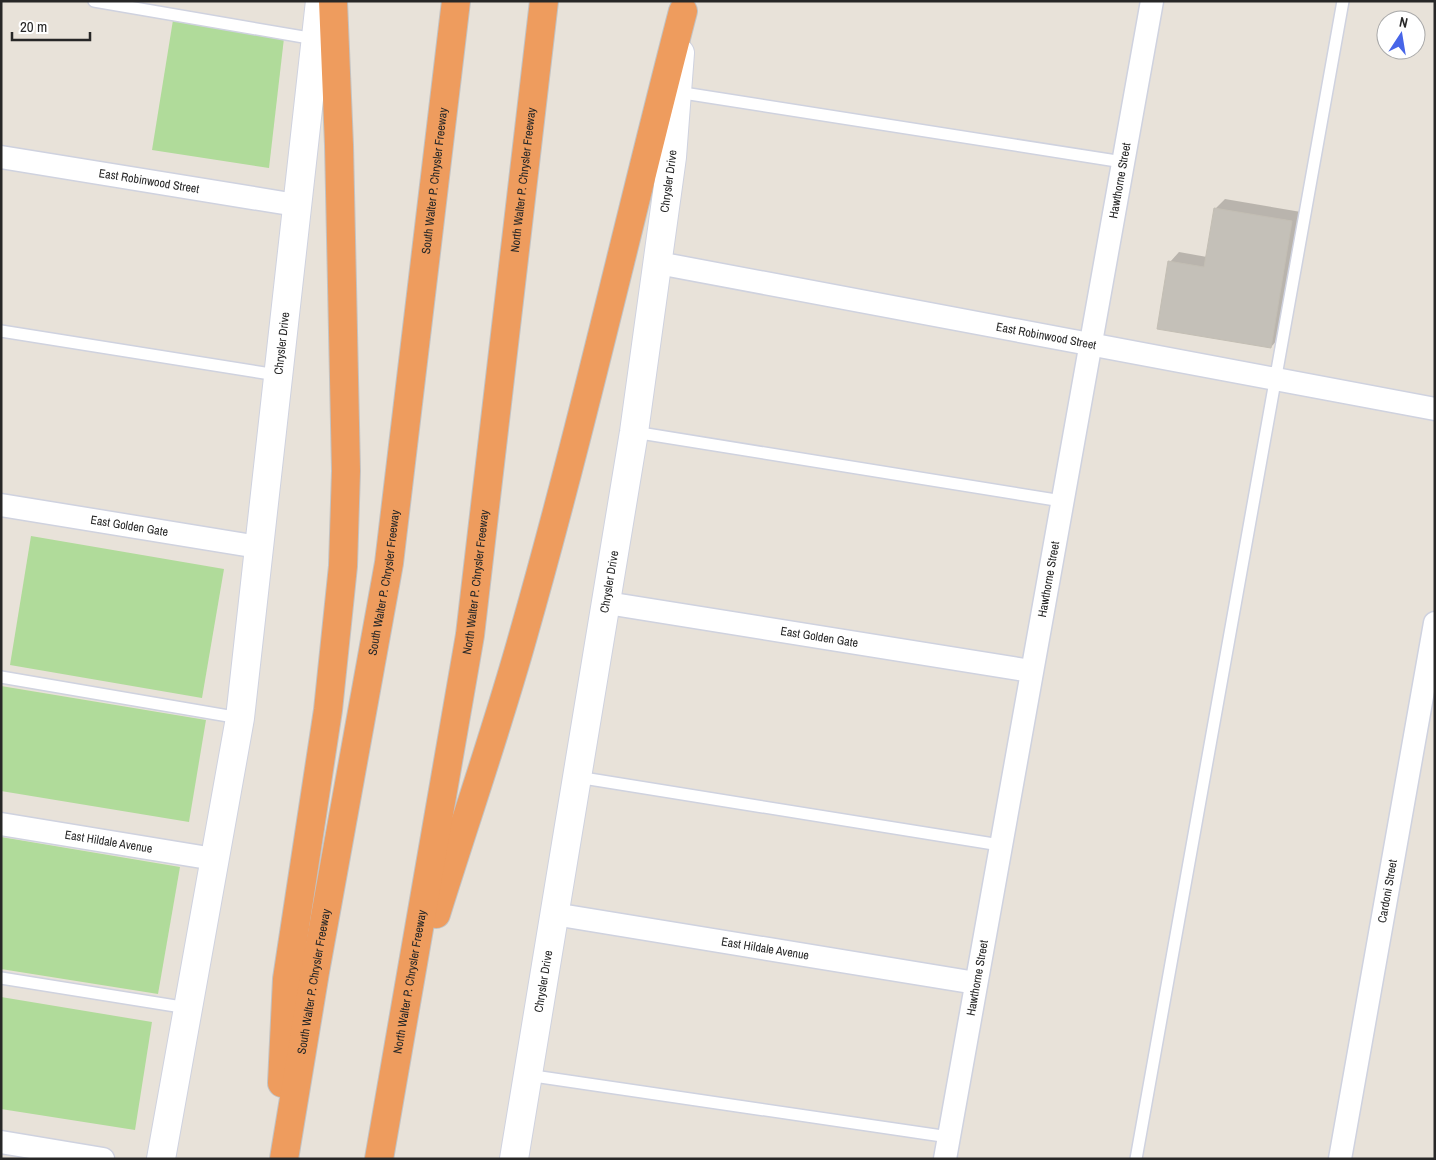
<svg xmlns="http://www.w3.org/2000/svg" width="1436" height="1160" font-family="'Archivo Narrow',sans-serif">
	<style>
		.green { fill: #b0db9a }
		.shadow { fill: #0003 }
		.building { fill: #c4c0b8; stroke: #c3beb4 }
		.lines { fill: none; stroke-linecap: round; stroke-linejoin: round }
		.service-casing { stroke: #cfd2df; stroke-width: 14 }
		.minor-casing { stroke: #cfd2df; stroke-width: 25 }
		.secondary-casing { stroke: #cfd2df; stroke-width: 30 }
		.motorway-casing { stroke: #c3c3c3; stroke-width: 30 }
		.service { stroke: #fff; stroke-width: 11 }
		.minor { stroke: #fff; stroke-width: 22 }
		.secondary { stroke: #fff; stroke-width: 28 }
		.motorway { stroke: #ee9c5e; stroke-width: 28 }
		.labels { text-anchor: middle; stroke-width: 4; stroke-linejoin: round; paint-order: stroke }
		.street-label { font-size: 12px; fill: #272727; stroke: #fff }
	</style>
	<rect width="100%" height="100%" fill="#e8e2d9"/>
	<g class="green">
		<polygon points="173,20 284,38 269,168 152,150"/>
		<polygon points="31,536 224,569 202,698 10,665"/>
		<polygon points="1,686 206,720 189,822 1,791"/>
		<polygon points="1,837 180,867 158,994 1,969"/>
		<polygon points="1,997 152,1022 135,1130 1,1109"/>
	</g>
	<polygon class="shadow" points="1225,199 1301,212 1280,337 1271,347 1170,262 1179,252 1207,257 1215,209"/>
	<polygon class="building" points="1214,208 1292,221 1271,348 1157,329 1168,261 1204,267"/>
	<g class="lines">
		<defs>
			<g id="service">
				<polyline points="94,1 315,39"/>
				<polyline points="677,92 1123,162"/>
				<polyline points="1,331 277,375"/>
				<polyline points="634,432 1062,501"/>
				<polyline points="1,677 240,718"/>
				<polyline points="577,777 1000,845"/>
				<polyline points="1,978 188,1008"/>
				<polyline points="527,1075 949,1137"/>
				<polyline points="1136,1159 1343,1"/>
			</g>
			<g id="minor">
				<path id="s1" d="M1,157l295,48"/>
				<path id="s2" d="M658,263l777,146"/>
				<path id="s3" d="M1,505l257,42"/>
				<path id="s4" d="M607,603l424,68"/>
				<path id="s5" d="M1,824l213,35"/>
				<path id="s6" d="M554,914l422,69"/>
				<polyline points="1,1142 103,1159"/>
				<path id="s7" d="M945,1159l207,-1158"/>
				<path id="s8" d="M1340,1159l95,-536"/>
			</g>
			<g id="secondary">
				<path id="s9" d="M161,1159l79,-441 80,-717"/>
				<path id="s10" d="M514,1159l120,-727 38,-275 8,-104"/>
			</g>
			<g id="motorway">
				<path d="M436,914c29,-93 61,-185 87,-278 59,-207 106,-417 160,-625"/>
				<polyline points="282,1083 287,979 328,710 343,566 346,471 339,145 333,1"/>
				<path id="s11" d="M284,1159l31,-187 74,-409 67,-562"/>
				<path id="s12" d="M379,1159l91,-524 74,-634"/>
			</g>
		</defs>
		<use href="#service" class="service-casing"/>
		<use href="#minor" class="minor-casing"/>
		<use href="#secondary" class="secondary-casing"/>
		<use href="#motorway" class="motorway-casing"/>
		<use href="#service" class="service"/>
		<use href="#minor" class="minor"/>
		<use href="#secondary" class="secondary"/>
		<use href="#motorway" class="motorway"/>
	</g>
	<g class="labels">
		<g class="street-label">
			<text dy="4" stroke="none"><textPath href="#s11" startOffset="990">South Walter P. Chrysler Freeway</textPath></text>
			<text dy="4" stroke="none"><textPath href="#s12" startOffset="990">North Walter P. Chrysler Freeway</textPath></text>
			<text dy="4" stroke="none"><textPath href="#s1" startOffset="150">East Robinwood Street</textPath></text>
			<text dy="4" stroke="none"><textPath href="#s10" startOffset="990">Chrysler Drive</textPath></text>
			<text dy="4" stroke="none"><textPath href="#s7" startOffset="994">Hawthorne Street</textPath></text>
			<text dy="4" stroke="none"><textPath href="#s2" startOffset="395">East Robinwood Street</textPath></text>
			<text dy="4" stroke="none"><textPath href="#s9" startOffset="825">Chrysler Drive</textPath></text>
			<text dy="4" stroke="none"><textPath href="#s3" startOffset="130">East Golden Gate</textPath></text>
			<text dy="4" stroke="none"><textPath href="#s7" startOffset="589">Hawthorne Street</textPath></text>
			<text dy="4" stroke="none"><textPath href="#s10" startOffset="585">Chrysler Drive</textPath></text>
			<text dy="4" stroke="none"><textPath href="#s11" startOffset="585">South Walter P. Chrysler Freeway</textPath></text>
			<text dy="4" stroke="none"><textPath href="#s12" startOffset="585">North Walter P. Chrysler Freeway</textPath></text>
			<text dy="4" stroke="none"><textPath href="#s4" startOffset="215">East Golden Gate</textPath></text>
			<text dy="4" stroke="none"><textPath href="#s5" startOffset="109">East Hildale Avenue</textPath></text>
			<text dy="4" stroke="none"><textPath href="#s8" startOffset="272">Cardoni Street</textPath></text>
			<text dy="4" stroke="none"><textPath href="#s6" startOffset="214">East Hildale Avenue</textPath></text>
			<text dy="4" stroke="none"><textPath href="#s7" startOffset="184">Hawthorne Street</textPath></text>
			<text dy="4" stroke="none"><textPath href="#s11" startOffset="180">South Walter P. Chrysler Freeway</textPath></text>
			<text dy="4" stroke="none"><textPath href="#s12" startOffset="180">North Walter P. Chrysler Freeway</textPath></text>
			<text dy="4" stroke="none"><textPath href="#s10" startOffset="180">Chrysler Drive</textPath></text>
		</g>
	</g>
	<rect width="1436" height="1160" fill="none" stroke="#272727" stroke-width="5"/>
	<g transform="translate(1401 35) rotate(12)"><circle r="24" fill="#ffffff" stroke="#a9a9a9"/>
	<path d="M0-4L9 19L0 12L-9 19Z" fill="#4765e8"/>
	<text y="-8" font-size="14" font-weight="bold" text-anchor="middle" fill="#272727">N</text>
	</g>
	<path d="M12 32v8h78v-8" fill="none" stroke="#272727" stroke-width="2.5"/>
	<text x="20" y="32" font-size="15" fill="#272727" stroke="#ffffff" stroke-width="4" paint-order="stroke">20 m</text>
</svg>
